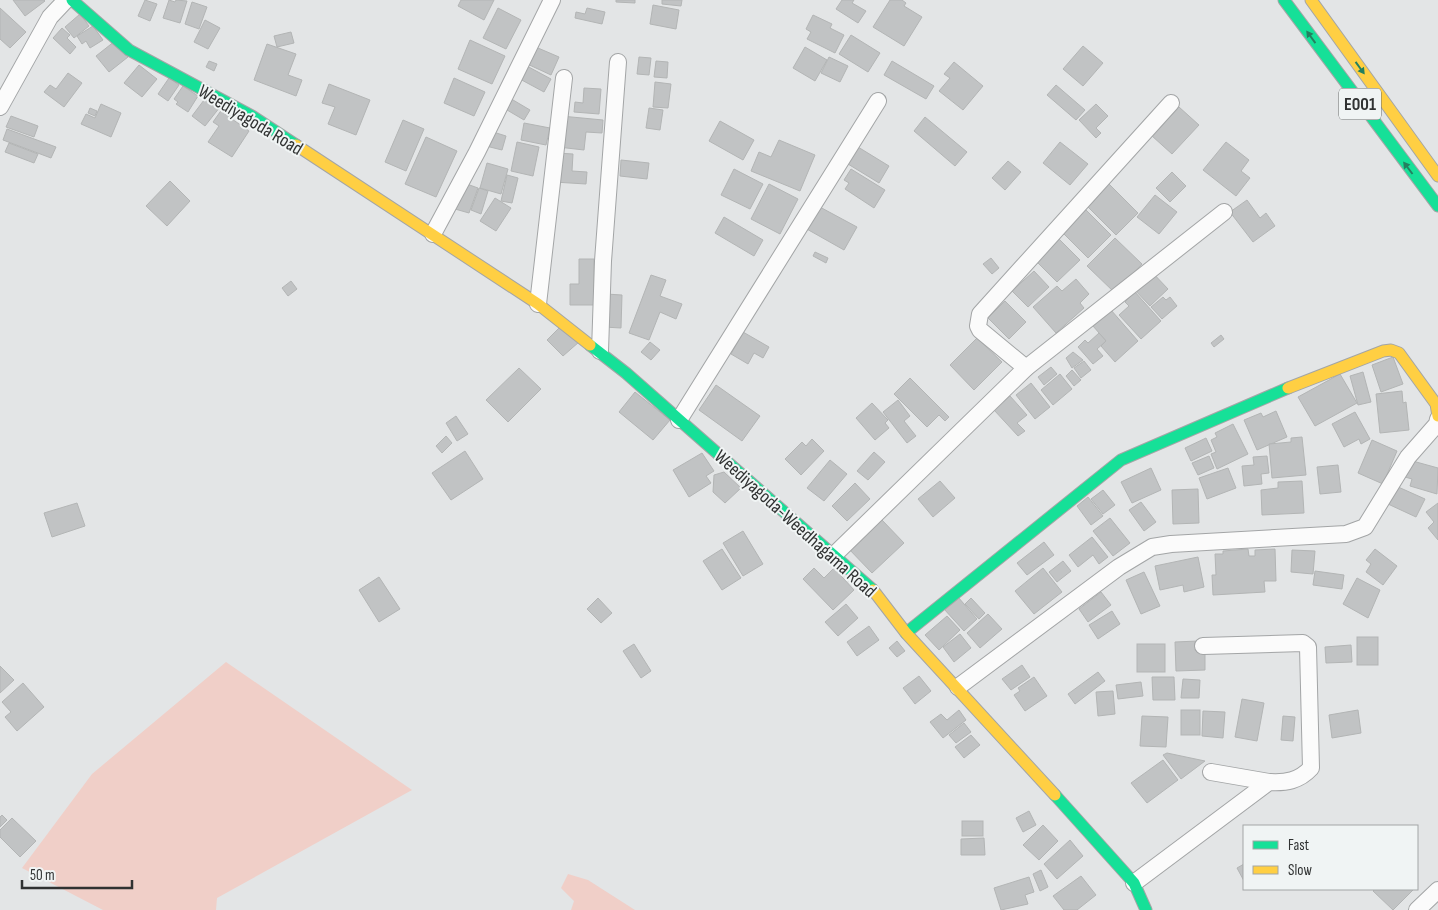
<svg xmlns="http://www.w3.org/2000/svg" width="1438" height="910" font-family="'Sofia Sans Condensed',sans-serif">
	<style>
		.green { fill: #f0cfc8 }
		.building { fill: #c1c3c4; stroke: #b3b5b5 }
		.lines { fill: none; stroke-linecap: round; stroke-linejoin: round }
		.street-casing { stroke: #a3a5a6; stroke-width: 18 }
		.fast-casing { stroke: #a3a5a6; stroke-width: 13 }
		.slow-casing { stroke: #a3a5a6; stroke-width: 13 }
		.street { stroke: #fbfbfb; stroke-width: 16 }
		.fast { stroke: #16e098; stroke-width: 11 }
		.slow { stroke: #ffcf43; stroke-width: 11 }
		.oneway { fill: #248060 }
		.labels { text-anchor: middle; stroke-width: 4; stroke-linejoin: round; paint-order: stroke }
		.shield { fill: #f0f4f4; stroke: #6a6c6c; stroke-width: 1 }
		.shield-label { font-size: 18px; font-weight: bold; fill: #303232 }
		.street-label { font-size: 19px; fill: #303232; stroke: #f0f4f4 }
	</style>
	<rect width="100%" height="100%" fill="#e3e5e6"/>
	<g class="green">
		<polygon points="226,662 412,790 217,898 216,910 103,910 22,868 92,774"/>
		<polygon points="568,874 588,880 635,910 571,910 574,901 561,888"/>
	</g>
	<g class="building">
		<polygon points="13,0 44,0 45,1 25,16"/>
		<polygon points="145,0 157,4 150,21 138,16"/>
		<polygon points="169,0 175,2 176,0 187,1 180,23 163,18"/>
		<polygon points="461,0 494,0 484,20 458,6"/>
		<polygon points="616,0 635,0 635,3 616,2"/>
		<polygon points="662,0 682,0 681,6 662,4"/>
		<polygon points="842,0 854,0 852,3 866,11 858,23 836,9"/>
		<polygon points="890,0 902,0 906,3 904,6 922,17 904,46 873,27"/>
		<polygon points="192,2 207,7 199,29 185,24"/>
		<polygon points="653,5 679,10 676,29 650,24"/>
		<polygon points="0,8 26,32 10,48 0,39"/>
		<polygon points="498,8 521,20 506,49 483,38"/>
		<polygon points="587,8 605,12 602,24 575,18 576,12 585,14"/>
		<polygon points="80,14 89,26 74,38 65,27"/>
		<polygon points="813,15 832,24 830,28 844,35 835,53 807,39 811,32 806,29"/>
		<polygon points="205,20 220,28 208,49 194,42"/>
		<polygon points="93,26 103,40 90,48 86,41 82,44 77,36"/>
		<polygon points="62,28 70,35 67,38 76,47 70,54 53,38"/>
		<polygon points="291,32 294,43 277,47 274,36"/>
		<polygon points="851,35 880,53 868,72 839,54"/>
		<polygon points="470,40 505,56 492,84 458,69"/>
		<polygon points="115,41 128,57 109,72 96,56"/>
		<polygon points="267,44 296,54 288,75 302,80 296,96 254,80"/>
		<polygon points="531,45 559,57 551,75 523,62"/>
		<polygon points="1083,46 1103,63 1083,86 1063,69"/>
		<polygon points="805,47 827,60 815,81 793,68"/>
		<polygon points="639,57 651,58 649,75 637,74"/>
		<polygon points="829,57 848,66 840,82 821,73"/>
		<polygon points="209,61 217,64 214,71 206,67"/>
		<polygon points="656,61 668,62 667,78 654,77"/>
		<polygon points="892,61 934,86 926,99 884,75"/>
		<polygon points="954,62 983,86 963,110 939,91 950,78 944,74"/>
		<polygon points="139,65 157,79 142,97 124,83"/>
		<polygon points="525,65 551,79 544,92 518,78"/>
		<polygon points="68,73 82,83 64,107 44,92 50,85 56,89"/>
		<polygon points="169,78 179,85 168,101 158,94"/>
		<polygon points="454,78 485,92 474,116 444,103"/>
		<polygon points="655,82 671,84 668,108 653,107"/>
		<polygon points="329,84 370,100 356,135 328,124 335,107 322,103"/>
		<polygon points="1056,85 1085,110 1076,120 1047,95"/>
		<polygon points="183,86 198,96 188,112 176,104 178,102 174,99"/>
		<polygon points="584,88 601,89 599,114 574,112 575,102 583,103"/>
		<polygon points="207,96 220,107 205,126 192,116"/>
		<polygon points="508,97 530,110 524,120 502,107"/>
		<polygon points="101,104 121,113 111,137 81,124 86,114 95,118"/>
		<polygon points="1096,104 1108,116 1096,128 1101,133 1096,138 1079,120"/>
		<polygon points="225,105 236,113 232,119 249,131 232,157 208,142 219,126 213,122"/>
		<polygon points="1179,107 1199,125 1172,154 1152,136"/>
		<polygon points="90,108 97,111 95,116 88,113"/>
		<polygon points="649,108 663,110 660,130 646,128"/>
		<polygon points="11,116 38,126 34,137 6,127"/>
		<polygon points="561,116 603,120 602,133 586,132 584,150 558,147"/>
		<polygon points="925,117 967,152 955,166 914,131"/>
		<polygon points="403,120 424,129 406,171 385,162"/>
		<polygon points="720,121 754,140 743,160 709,141"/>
		<polygon points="524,123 550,128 546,145 521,140"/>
		<polygon points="7,129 56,147 51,158 3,140"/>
		<polygon points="490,131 506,136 502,150 486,146"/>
		<polygon points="426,137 457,151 436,197 405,184"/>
		<polygon points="779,140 815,155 800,191 751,171 759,152 771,157"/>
		<polygon points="517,142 539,147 533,176 511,171"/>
		<polygon points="1060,142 1088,164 1070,185 1043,163"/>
		<polygon points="1226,142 1249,160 1241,171 1250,178 1236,196 1203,170"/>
		<polygon points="9,143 38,154 34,163 5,152"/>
		<polygon points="858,147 889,166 879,183 848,164"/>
		<polygon points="557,153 573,154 572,171 587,172 586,184 554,182"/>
		<polygon points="621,160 649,163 647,179 620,176"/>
		<polygon points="1008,161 1021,172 1005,190 992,178"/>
		<polygon points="487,163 508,169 501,194 480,188"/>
		<polygon points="734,169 763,184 750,209 721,195"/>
		<polygon points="851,169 885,190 874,208 845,189 849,183 844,180"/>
		<polygon points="1172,172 1186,186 1170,202 1156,188"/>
		<polygon points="507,175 518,178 512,203 501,201"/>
		<polygon points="170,181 190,201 167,226 146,206"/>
		<polygon points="464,183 478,188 469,213 455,209"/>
		<polygon points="1108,183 1138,213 1116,235 1085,204"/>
		<polygon points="769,184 798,199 780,234 751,219"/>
		<polygon points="479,188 488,191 481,214 471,210"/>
		<polygon points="1155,195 1177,212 1159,234 1137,217"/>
		<polygon points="495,198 511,208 496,231 480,221"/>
		<polygon points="1247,200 1260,218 1266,213 1275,226 1253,242 1230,212"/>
		<polygon points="818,206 857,227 844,250 805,228"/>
		<polygon points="1083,207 1111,235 1088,258 1060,230"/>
		<polygon points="724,217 763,240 754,256 715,233"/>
		<polygon points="1058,238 1080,260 1057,282 1035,260"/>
		<polygon points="1115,238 1142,264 1115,293 1087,266"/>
		<polygon points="815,252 828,258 826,263 813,256"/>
		<polygon points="991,258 999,268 992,274 983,264"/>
		<polygon points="579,259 594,259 594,305 570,305 570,284 579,284"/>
		<polygon points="1150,270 1168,289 1150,306 1132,287"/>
		<polygon points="1034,271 1049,287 1028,307 1012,291"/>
		<polygon points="651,275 666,280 660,296 682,304 676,319 660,312 649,340 629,333"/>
		<polygon points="1076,279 1089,294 1080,303 1084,308 1056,333 1033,307 1057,286 1062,291"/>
		<polygon points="291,281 297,289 288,296 282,288"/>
		<polygon points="1135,292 1161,321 1141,339 1119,315 1129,306 1125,302"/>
		<polygon points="606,294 622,295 621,328 604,327"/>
		<polygon points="1163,297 1166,300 1170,297 1177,306 1162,319 1151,307"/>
		<polygon points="1005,301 1026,322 1009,339 988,318"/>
		<polygon points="1111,310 1138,341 1115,362 1101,346 1106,341 1093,326"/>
		<polygon points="562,325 579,342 563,356 547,340"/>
		<polygon points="743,332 769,347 763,358 754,353 748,364 731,354"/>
		<polygon points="1099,333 1106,341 1097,349 1103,356 1093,364 1078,347 1085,340 1088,343"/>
		<polygon points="1221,335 1224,339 1214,347 1211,343"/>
		<polygon points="977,338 1002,362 974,390 950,365"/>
		<polygon points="650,342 660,350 651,360 641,352"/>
		<polygon points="1073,352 1083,360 1072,368 1066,358"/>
		<polygon points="1393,357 1403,384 1381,392 1372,365"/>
		<polygon points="1084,361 1091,370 1081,378 1074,368"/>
		<polygon points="1051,367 1057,374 1044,385 1038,377"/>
		<polygon points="519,368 541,389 508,422 486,400"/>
		<polygon points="1072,370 1081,380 1074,386 1066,376"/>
		<polygon points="1363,372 1371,402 1358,405 1350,376"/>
		<polygon points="1060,374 1072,389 1053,405 1041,390"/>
		<polygon points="1340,374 1357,403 1315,426 1298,397"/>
		<polygon points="910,378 949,417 945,421 939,415 927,427 894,394"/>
		<polygon points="1031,383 1050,407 1035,419 1016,395"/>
		<polygon points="716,385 760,416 742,441 699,410"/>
		<polygon points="1402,391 1403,403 1406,402 1409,430 1380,433 1376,394"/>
		<polygon points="635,392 670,420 653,440 619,412"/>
		<polygon points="1010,396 1027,415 1017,423 1025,431 1018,436 994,410"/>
		<polygon points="898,400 910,416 904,421 916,436 907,443 883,412"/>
		<polygon points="872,403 888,420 885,423 889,428 875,440 856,418"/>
		<polygon points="1276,411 1287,437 1257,450 1244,420 1261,413 1263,417"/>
		<polygon points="1355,412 1370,439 1361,444 1359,439 1344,447 1332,424"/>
		<polygon points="456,416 468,434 457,441 446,423"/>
		<polygon points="1233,424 1248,454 1217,469 1211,454 1216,452 1211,440 1217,437 1215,433"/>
		<polygon points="446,436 452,443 442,453 436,446"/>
		<polygon points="1302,437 1306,475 1272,478 1269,444 1291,442 1291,438"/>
		<polygon points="1206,438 1212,451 1191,461 1185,448"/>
		<polygon points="812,439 824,451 801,475 785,459 802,442 806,446"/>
		<polygon points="1372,440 1397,451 1383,484 1358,473"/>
		<polygon points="465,451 483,479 451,500 432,473"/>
		<polygon points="874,452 885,462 868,480 857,471"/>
		<polygon points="702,453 714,471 706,476 711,483 689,497 673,470"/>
		<polygon points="1209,456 1214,468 1198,475 1192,463"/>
		<polygon points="1267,456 1269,473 1261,474 1262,484 1244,486 1242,466 1254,465 1253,457"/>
		<polygon points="830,460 847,474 824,501 807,488"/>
		<polygon points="1409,460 1438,468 1437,494 1410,486 1412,479 1405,477"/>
		<polygon points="1338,465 1341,492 1320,494 1317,467"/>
		<polygon points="1151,468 1161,490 1132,503 1121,482"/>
		<polygon points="1228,468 1236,488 1207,499 1199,478"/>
		<polygon points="724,472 741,488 725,503 713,492 714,475"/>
		<polygon points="940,481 955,498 933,517 918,499"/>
		<polygon points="1302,481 1304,513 1262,515 1261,490 1278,488 1278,482"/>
		<polygon points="855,483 870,499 847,521 832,506"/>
		<polygon points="1396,486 1425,499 1416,517 1388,504"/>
		<polygon points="1198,489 1199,523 1173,524 1172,490"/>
		<polygon points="1103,490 1115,505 1103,514 1091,499"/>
		<polygon points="1088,497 1103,516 1091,525 1077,506"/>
		<polygon points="1141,502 1156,522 1144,531 1129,510"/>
		<polygon points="77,503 85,526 52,537 44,513"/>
		<polygon points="1438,503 1438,540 1428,528 1434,522 1426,512"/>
		<polygon points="1110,518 1130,543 1113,556 1093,531"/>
		<polygon points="882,520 904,543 872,573 847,547"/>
		<polygon points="743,531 763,564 743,576 723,543"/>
		<polygon points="1092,537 1108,557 1099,564 1093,555 1078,567 1069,555"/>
		<polygon points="1044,542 1054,555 1027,575 1017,563"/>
		<polygon points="722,549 741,578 722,590 703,561"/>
		<polygon points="1248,549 1249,556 1255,556 1255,550 1275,549 1276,581 1264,581 1265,592 1213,595 1212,575 1216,575 1215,554 1223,554 1223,551"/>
		<polygon points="1375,549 1397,566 1383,585 1366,572 1371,564 1366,560"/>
		<polygon points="1292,550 1315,551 1313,574 1291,572"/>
		<polygon points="1198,557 1204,587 1184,592 1183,585 1160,590 1155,566"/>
		<polygon points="1063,561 1071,571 1057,582 1049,572"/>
		<polygon points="814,568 824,578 834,568 854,590 833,610 803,579"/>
		<polygon points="1043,568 1062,592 1034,614 1015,591"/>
		<polygon points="1315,571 1344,575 1342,589 1313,585"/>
		<polygon points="1144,572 1160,606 1141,614 1126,580"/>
		<polygon points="379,577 400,609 379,622 359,590"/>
		<polygon points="1357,578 1380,590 1368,618 1343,604"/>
		<polygon points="1101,592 1111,605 1088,622 1079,609"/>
		<polygon points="958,597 977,619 964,631 944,609"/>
		<polygon points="598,598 612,613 601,623 587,609"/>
		<polygon points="971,598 985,613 979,619 965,604"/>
		<polygon points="846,604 858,618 838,636 825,622"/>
		<polygon points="1112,611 1120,624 1098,639 1089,625"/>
		<polygon points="988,614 1002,629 980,648 967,633"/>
		<polygon points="947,616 960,630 939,650 925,635"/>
		<polygon points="869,626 879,640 857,656 847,642"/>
		<polygon points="960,634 971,648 954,662 943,647"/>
		<rect x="1357" y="637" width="21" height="28"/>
		<polygon points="897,641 905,651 897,657 889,648"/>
		<polygon points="1198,641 1205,649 1205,670 1176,671 1175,642"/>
		<polygon points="634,644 651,671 641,678 623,651"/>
		<rect x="1137" y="644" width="28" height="28"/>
		<polygon points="1351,645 1352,662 1326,663 1325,647"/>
		<polygon points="1022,665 1030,677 1011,690 1002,679"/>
		<polygon points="0,666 14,680 0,693"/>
		<polygon points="1098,672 1105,681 1075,704 1068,694"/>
		<polygon points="919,676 931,691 915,704 903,688"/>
		<polygon points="1034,677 1047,696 1025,711 1014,695 1020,691 1018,688"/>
		<polygon points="1152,677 1174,677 1175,700 1153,700"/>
		<polygon points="1183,679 1200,680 1199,698 1181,698"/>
		<polygon points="1141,682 1143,696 1118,699 1116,685"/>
		<polygon points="23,683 44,707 17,731 5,717 11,712 2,702"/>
		<polygon points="1113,691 1115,714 1098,716 1096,692"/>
		<polygon points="1242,699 1264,703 1257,741 1235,737"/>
		<polygon points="959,710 966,720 943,738 930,722 941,714 947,720"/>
		<rect x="1181" y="710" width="19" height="25"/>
		<polygon points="1358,710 1361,733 1332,738 1329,715"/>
		<polygon points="1203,711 1225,712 1223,738 1202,736"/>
		<polygon points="1142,716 1168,717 1166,747 1140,746"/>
		<polygon points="1283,716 1295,717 1293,741 1281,740"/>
		<polygon points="964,723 971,732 956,743 949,735"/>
		<polygon points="971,735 980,745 964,758 955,747"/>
		<polygon points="1167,753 1205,761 1181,779 1163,755"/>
		<polygon points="1163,760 1178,780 1147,803 1131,783"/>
		<polygon points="1029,811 1036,825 1023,832 1016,818"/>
		<polygon points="2,815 7,820 0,827 0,817"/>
		<polygon points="12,818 36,841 20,857 0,837 0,830"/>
		<rect x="962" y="821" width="21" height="15"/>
		<polygon points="1043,825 1058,841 1039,860 1023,845"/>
		<polygon points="984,838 985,855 961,855 961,839"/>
		<polygon points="1070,840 1083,856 1057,879 1044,864"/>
		<polygon points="1244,864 1244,881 1237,868"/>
		<polygon points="1041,870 1048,887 1040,891 1033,874"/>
		<polygon points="1081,876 1096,895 1077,910 1064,910 1053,896"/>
		<polygon points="1029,877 1034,892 1025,895 1028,904 1001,910 994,888"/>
		<polygon points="1375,889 1414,889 1393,910 1373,891"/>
	</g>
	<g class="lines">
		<defs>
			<g id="street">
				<polyline points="0,107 50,17 66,0"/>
				<polyline points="433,234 477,152 552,0"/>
				<polyline points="538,304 564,78"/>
				<polyline points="600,351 603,261 618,62"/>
				<polyline points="1026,368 980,330 978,326 980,314 1171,103"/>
				<polyline points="679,420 878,101"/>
				<polyline points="833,556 1026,368 1224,212"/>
				<polyline points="958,687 1119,567 1152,547 1171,544 1346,534 1365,527 1408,457 1437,424 1438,419"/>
				<polyline points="1211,772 1269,782"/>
				<path d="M1134,883l135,-101c17,1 30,-1 42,-14l-3,-121 -5,-4 -100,3"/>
				<polyline points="1417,910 1438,890"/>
			</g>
			<g id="fast">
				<polyline points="72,0 129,50 252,116 296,145"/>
				<polyline points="1284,0 1438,206"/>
				<polyline points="590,345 626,373 873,590"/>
				<polyline points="906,633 1121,460 1288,388"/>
				<polyline points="1055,795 1134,883 1146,910"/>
			</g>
			<g id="slow">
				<polyline points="1311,0 1438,176"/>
				<polyline points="296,145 538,304 590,345"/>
				<polyline points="1288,388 1383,351 1391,350 1399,353 1436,404 1438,416"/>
				<polyline points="873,590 906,633 1055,795"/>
			</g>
		</defs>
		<use href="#street" class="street-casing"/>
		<use href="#fast" class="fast-casing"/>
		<use href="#slow" class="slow-casing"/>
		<use href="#street" class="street"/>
		<use href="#fast" class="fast"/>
		<use href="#slow" class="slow"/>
	</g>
	<defs><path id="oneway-solid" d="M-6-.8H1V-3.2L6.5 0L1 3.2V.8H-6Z" transform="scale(1.25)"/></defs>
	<g class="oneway">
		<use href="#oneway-solid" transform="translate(1311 37) rotate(-126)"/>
		<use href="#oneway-solid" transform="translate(1360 68) rotate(54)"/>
		<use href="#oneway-solid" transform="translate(1408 168) rotate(-127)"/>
	</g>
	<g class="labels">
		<rect class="shield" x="1339" y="88.5" width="42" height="31" rx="4"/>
		<g class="shield-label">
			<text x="1360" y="110">E001</text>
		</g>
		<g class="street-label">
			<text transform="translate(251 119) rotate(31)" y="7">Weediyagoda Road</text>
			<text transform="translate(796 523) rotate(42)" y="7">Weediyagoda-Weedhagama Road</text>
		</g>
	</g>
	<rect x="1243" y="825" width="175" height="65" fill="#f0f4f4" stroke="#a3a6a6"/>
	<rect x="1253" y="841" width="25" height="8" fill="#16e098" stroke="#a3a6a6"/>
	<text x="1288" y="850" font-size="15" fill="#303232">Fast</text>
	<rect x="1253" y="866" width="25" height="8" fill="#ffcf43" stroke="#a3a6a6"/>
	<text x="1288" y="875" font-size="15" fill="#303232">Slow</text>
	<path d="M22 880v8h110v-8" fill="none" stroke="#303232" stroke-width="2.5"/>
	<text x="30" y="880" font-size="15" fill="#303232" stroke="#f0f4f4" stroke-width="4" paint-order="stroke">50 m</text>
</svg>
